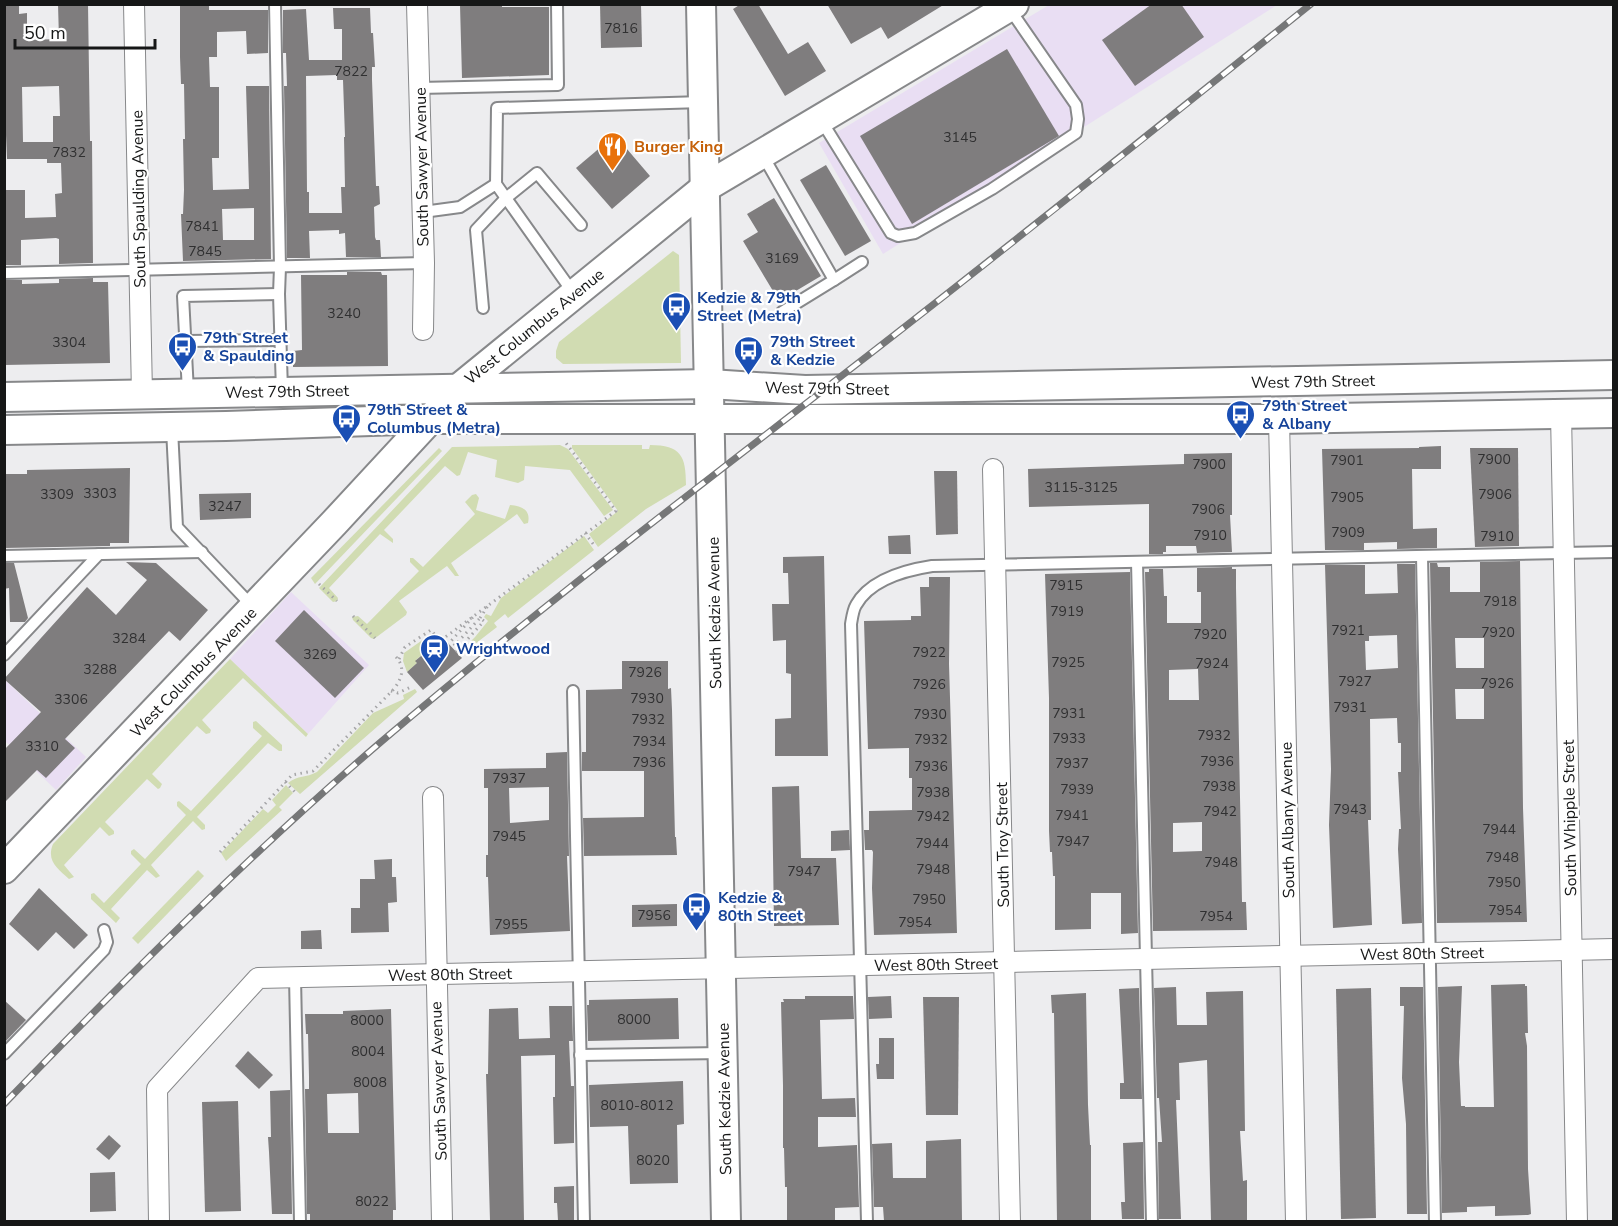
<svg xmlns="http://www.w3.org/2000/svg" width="1618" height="1226" font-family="'Nunito Sans',sans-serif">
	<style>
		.industrial { fill: #e9def3 }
		.green { fill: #d1dcb2 }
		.building { fill: #7f7d7e; fill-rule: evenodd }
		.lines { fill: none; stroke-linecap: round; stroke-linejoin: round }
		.service-casing { stroke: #87888a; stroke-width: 14 }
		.minor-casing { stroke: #87888a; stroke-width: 22 }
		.secondary-casing { stroke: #87888a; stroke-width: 32 }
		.path { stroke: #a5a5a7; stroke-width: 3; stroke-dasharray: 1.5 4.5; stroke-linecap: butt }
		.service { stroke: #fff; stroke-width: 10 }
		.minor { stroke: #fff; stroke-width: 20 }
		.secondary { stroke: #fff; stroke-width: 28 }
		.rail-casing { stroke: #767778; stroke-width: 7 }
		.rail { stroke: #fff; stroke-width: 4.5; stroke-dasharray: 14; stroke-linecap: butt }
		.labels { text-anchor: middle; stroke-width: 4.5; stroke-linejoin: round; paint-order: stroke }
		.number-label { font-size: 14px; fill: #303031 }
		.food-label { font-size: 16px; font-weight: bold; fill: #c56008; stroke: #fff; text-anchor: start }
		.street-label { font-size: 16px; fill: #161717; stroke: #fff }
		.transit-label { font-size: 16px; font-weight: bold; fill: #164399; stroke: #fff; text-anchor: start }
	</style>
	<rect width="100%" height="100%" fill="#ededef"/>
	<g class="industrial">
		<polygon points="1049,5 1277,5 883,254 819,143"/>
		<polygon points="291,592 369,665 308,734 230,659"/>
		<polygon points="4,679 86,757 56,790 5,741"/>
	</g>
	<g class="green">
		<polygon points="673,251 679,255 681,363 563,364 556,358 556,351 559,342"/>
		<polygon points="560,445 568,449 613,510 604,516 570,470 525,466 524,480 518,483 495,477 497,460 468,452 460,475 457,476 445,466 384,530 393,539 393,543 380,534 329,588 338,598 337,601 333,602 319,588 452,447"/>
		<path d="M572,445h70v4h7l1,-4c31,0 36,11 36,40l-40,24 -48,38 -9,-13 29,-23 -46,-63z"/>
		<polygon points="439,448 442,451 315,584 311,578"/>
		<path d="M472,495l4,-1 3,4 -3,12 29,9 5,-14c12,1 21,5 18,18l-4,1 -7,-10 -66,49 8,13h-4l-8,-10 -48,35 8,11 -1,3 -32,24 -3,-1 -18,-18 -1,-3 6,-1 9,8 52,-53 -9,-9v-4h3l10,9 52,-53 -10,-12z"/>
		<polygon points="584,536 594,550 508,618 505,614 494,623 497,627 462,654 460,652 475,637 488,621 484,617 486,614 491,616 501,598"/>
		<polygon points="431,634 440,646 436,650 432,646 416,660 417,663 407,672 403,661 404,653"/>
		<path d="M230,659l78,75 -2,3 -63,-59 -41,42 9,10 -1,3 -4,1 -9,-8 -45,48 10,10 -2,4 -2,1 -11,-10 -42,43 9,9v3l-5,2 -9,-9 -36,38 10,12 -5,2c-11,-10 -23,-18 -16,-35z"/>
		<path d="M415,689l2,3 -117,102 -12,-11c10,-8 18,-5 29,-11l56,-59 31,-14 -1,-4z"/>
		<polygon points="256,721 282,745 282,751 279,751 268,743 197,817 205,825 205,829 202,830 193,821 151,865 160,876 156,878 147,870 111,909 120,918 116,923 91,899 91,894 94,893 104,903 141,864 131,854 131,851 134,849 145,859 186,815 177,806 177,802 179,801 191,811 262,736 253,728 253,722"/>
		<polygon points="286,785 293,793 279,807 282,810 226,861 221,853 263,809 268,813 276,805 272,800"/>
		<polygon points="198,870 204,876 138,944 132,938"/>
	</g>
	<g class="building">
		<path d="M4,4h15v10l8,-1v27l32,-1 -1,-35h30l2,137h2l1,122 -34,1v-25l-3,-1 -35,2v25h-16v-75h20v28l31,-1 -1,-23 7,-1 -1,-30h-14v-4h-40l-1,-24h-2zM59,86l1,30h-7v26h-30l-1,-55z"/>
		<path d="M180,4h29v6h59v43l-21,1 -1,-23 -29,1v25h-8l1,30h9v71h-7l1,32 36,-1 -3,-103h23l2,173 -88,2 -2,-47h2l1,-24 -1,-51h2l-1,-55h-3l-1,-27zM254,208v32h-31l-1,-31z"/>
		<polygon points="502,4 502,7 549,7 549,75 462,78 460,5"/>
		<polygon points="600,4 641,4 642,47 601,48"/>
		<polygon points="741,4 758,4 788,54 808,42 826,71 785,96 733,9"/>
		<polygon points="827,4 945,4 888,39 881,27 851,44"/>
		<polygon points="1152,4 1181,4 1204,37 1135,86 1102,40"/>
		<path d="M333,8h37l1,25h2l2,34h-3v13l4,106h3l1,18 -6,3 1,30 1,3h4l1,17h-35l-1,-24 -6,1v-4l-30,1 1,27h-23l-3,-172h3l-1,-33h-3v-43l23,-1 3,51h33v-31h-8zM337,75v5h6l2,57h-1l1,50h-4l1,26h-33v-21h-2l-1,-116z"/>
		<polygon points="1007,49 1059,136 912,224 860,136"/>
		<polygon points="615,135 650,176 612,209 576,168"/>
		<polygon points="826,165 871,241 845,256 800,180"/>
		<polygon points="774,198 821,276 779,301 743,241 758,232 747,214"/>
		<polygon points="347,272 381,272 382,275 387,275 388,366 293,367 293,351 302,350 301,275 347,275"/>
		<polygon points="93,278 93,282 108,282 110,363 4,365 5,280 22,280 22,284 59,283 59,279"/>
		<polygon points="1441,446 1441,469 1412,469 1413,529 1437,528 1437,548 1397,549 1397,542 1364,543 1364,550 1325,550 1322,449 1419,448 1419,447"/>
		<polygon points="1470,448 1518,448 1519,546 1475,547"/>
		<polygon points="1232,453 1232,515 1230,515 1232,552 1197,553 1196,546 1166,546 1166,552 1163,552 1163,554 1149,554 1149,504 1029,507 1028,469 1184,464 1184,454"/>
		<polygon points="130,468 129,543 110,543 110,546 4,548 4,474 27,474 27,470"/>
		<polygon points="934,471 957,471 958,534 936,535"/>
		<polygon points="251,493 251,518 200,520 199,494"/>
		<polygon points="910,535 911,554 889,554 888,536"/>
		<polygon points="824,556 828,756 775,756 775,719 791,718 791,674 786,673 786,640 773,641 772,604 789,604 788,573 783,573 783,557"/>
		<path d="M1520,561l3,247 4,114 -90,1 -7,-360h7l1,4h12v25h30v-30zM1455,638h29v30h-28zM1455,689h29v30h-28z"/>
		<polygon points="126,562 156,563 208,610 180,641 169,631 65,739 75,748 46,778 37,770 4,803 4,750 41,712 4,679 87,587 116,615 147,580"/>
		<polygon points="4,563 14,563 28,618 25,622 10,622 9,588 4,589"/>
		<path d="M1397,564h18l7,359 -20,1 -4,-75 1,-20h2l-3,-57h3v-29h-3l-1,-25 -27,1 1,101h-3l4,105 -39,3 -4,-103 2,-56 -6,-204h40v29l33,-1zM1397,635l1,33 -32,2 -1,-29h4v-5z"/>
		<path d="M1232,567v2h4v19l6,314h4l1,28 -94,1 -8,-359h4v-3h14l1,27h3v27h34v-31h-4v-24zM1198,669l1,31h-30v-30zM1202,822v29l-29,1v-29z"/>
		<polygon points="1130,572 1138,933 1121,934 1121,893 1091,893 1091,929 1055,930 1055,876 1053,876 1052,852 1050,852 1049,831 1049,698 1045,574"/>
		<polygon points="929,577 950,577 949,664 957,933 874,935 872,888 873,852 872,850 865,850 864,830 869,830 869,811 912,810 912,778 909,778 909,748 868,749 864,621 911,620 911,616 921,616 920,587 929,587"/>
		<polygon points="304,610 364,668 335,698 275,641"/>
		<polygon points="446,641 462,658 423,690 407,672 417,663 415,661 433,646 436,650"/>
		<polygon points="622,661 668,661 668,689 671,688 672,710 675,837 676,837 677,855 584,856 583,818 644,817 644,771 582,771 582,752 586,752 586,690 622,689"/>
		<path d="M567,752l2,104h-2l3,75 -80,4 -2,-58h-2v-22h2v-67h-4v-19l62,-1v-15zM549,787v33l-39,3 -1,-35z"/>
		<polygon points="799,786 801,858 836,858 839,925 774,926 772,787"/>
		<polygon points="849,830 850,850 831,851 831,831"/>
		<polygon points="392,859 392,877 396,877 397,902 388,903 389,932 351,933 351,908 360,908 360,879 375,879 374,860"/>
		<polygon points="39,888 88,935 74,949 56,932 38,951 9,924"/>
		<polygon points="677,904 677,926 632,927 632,905"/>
		<polygon points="321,930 322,949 301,949 301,931"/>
		<polygon points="1525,984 1525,986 1527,986 1528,1033 1525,1033 1527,1046 1528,1169 1531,1214 1528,1215 1495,1216 1495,1206 1467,1207 1467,1212 1442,1213 1438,987 1462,986 1459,1062 1461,1106 1465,1106 1465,1107 1494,1107 1491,985"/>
		<polygon points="1176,987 1177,1025 1207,1025 1206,992 1243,991 1245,1131 1240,1131 1243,1181 1247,1180 1247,1221 1211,1221 1207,1060 1179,1063 1180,1100 1176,1100 1181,1219 1159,1219 1158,1142 1162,1142 1159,1098 1157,1098 1154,988"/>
		<polygon points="1400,987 1423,987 1427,1214 1407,1214 1406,1124 1402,1078 1404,1006 1400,1006"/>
		<polygon points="1139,988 1142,1099 1120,1099 1120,1083 1124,1083 1119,989"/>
		<polygon points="1371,988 1376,1218 1341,1219 1336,989"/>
		<polygon points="1086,993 1088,1105 1090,1145 1091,1145 1091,1221 1057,1221 1054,1013 1052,1013 1051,995"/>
		<polygon points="805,996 853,996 854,1019 820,1020 822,1099 855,1098 856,1117 818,1117 818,1147 857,1145 859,1207 835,1208 835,1221 787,1221 787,1187 785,1187 784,1148 783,1148 783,1085 781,1002 784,1002 783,999 805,999"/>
		<polygon points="891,996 892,1018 869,1019 868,997"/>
		<polygon points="923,997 959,997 958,1115 926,1115"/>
		<polygon points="678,998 679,1039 588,1041 587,1005 589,1005 589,1000"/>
		<polygon points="4,1000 26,1020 4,1043"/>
		<polygon points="549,1006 572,1006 573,1041 569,1041 571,1086 574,1086 574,1143 554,1144 553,1097 555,1097 555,1055 521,1056 524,1221 490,1221 486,1074 488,1074 489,1009 518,1008 519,1039 550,1038"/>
		<path d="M391,1009l5,201h-3v11h-83v-7h-3l-2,-125h4v-12l-1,-43h-2l-1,-20h38v-3zM358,1093l1,40h-31l-1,-39z"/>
		<polygon points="879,1038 894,1038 894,1079 877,1079 876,1064 879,1064"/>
		<polygon points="248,1051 273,1075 259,1089 235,1066"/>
		<polygon points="683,1081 684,1124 677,1125 678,1183 630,1184 628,1126 590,1127 589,1085"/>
		<polygon points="290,1090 292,1214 272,1214 269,1152 268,1137 271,1137 270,1091"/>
		<polygon points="238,1101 241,1211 205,1212 202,1102"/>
		<polygon points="109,1135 121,1146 109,1160 96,1149"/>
		<polygon points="961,1139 962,1221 884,1221 883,1207 874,1207 872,1144 892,1143 893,1178 926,1178 926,1141"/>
		<polygon points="1143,1142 1144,1219 1122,1219 1121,1202 1125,1202 1123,1143"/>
		<polygon points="115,1172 116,1211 90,1212 90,1173"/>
		<polygon points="574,1186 574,1221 558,1221 557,1203 554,1203 554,1187"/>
	</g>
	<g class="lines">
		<defs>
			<g id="service">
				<polyline points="275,4 280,267 279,294 282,391"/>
				<polyline points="419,88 558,85 557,4"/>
				<polyline points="821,120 891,233 898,236 915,233 992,189 1076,133 1078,119 1076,105 1009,8"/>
				<polyline points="762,154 834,280 782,312"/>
				<polyline points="496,184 497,108 703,102"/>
				<polyline points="423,212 460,207 496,184 574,294"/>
				<polyline points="4,273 424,263"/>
				<polyline points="834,280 862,262"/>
				<polyline points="483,308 476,230 506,198 537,173 581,225"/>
				<polyline points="185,341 280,340"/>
				<polyline points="188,392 183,296 279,294"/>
				<polyline points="172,429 177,527 254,608"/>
				<polyline points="4,556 202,552"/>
				<polyline points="1422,556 1435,1222"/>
				<polyline points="1137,562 1152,1222"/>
				<polyline points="4,655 99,554"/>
				<polyline points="573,691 584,1222"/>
				<polyline points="295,977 300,1222"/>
				<polyline points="4,1054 104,950 107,942 104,930"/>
				<polyline points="580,1055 723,1053"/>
				<path d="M867,1222l-16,-598c1,-6 2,-14 5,-19 14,-25 50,-35 76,-39l682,-14"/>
			</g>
			<g id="minor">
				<polyline points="134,4 142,394"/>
				<polyline points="417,4 424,263 423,330"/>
				<polyline points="1561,414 1577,1222"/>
				<polyline points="1279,419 1296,1222"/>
				<polyline points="993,469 1010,1222"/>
				<polyline points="433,797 442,1222"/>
				<polyline points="159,1222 157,1089 258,978 1614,949"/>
			</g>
			<g id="secondary">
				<polyline points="701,4 726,1222"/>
				<polyline points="4,397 710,384 805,390 1614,375"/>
				<polyline points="4,430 226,426 430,419 1279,419 1614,413"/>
				<polyline points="4,869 334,523 459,388 706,187 1014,4"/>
			</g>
		</defs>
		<use href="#service" class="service-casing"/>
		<use href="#minor" class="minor-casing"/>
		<use href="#secondary" class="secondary-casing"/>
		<g class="path">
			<polyline points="585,533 594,545"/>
			<polyline points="319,584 337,601"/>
			<polyline points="353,616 375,638"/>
			<polyline points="480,618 489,604"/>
			<polyline points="456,652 484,621 480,618 455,645 451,641 473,617"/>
			<polyline points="399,659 405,647 431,630 440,641 616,511 566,443"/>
			<polyline points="391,691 398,693 413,686"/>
			<polyline points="285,782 296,793"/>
			<path d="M220,852l72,-77 21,-4 81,-82c8,-11 12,-22 1,-33"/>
		</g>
		<use href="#service" class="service"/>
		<use href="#minor" class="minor"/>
		<use href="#secondary" class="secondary"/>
		<defs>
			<path id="rail" d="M4,1104c122,-126 245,-249 378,-363 153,-130 313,-251 471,-374 154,-119 306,-241 458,-363"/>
		</defs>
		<use href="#rail" class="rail-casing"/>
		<use href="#rail" class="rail"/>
	</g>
	<defs>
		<symbol id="restaurant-pin" viewBox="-11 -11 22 30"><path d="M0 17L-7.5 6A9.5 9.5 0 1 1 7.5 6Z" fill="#e8710a" stroke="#fff"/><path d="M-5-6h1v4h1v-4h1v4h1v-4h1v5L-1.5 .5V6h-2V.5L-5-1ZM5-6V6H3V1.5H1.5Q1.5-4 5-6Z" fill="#fff"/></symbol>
		<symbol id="bus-pin" viewBox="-11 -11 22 30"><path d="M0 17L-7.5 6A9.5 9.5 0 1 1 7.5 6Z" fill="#1a4fb4" stroke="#fff"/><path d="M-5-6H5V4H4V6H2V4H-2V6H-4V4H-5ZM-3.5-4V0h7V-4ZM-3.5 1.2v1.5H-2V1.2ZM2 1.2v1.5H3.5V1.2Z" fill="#fff"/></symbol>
		<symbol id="station-pin" viewBox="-11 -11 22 30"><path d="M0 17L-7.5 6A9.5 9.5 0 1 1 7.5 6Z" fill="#1a4fb4" stroke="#fff"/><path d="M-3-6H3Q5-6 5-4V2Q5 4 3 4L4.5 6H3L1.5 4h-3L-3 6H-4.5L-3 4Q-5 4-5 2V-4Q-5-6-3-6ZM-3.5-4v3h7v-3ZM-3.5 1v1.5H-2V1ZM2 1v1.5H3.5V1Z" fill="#fff"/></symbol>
	</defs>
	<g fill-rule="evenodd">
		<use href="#restaurant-pin" x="596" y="130" width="33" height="45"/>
		<use href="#bus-pin" x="660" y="290" width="33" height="45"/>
		<use href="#bus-pin" x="166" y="330" width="33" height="45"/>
		<use href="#bus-pin" x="732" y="334" width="33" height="45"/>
		<use href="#bus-pin" x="1224" y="398" width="33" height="45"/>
		<use href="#bus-pin" x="330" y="402" width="33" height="45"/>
		<use href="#station-pin" x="418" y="632" width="33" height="45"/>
		<use href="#bus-pin" x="680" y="890" width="33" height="45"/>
	</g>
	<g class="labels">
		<g class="number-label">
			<text x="621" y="33">7816</text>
			<text x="351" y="76">7822</text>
			<text x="960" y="142">3145</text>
			<text x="69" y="157">7832</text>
			<text x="202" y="231">7841</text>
			<text x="205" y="256">7845</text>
			<text x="782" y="263">3169</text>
			<text x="344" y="318">3240</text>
			<text x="69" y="347">3304</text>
			<text x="1494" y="464">7900</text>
			<text x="1347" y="465">7901</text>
			<text x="1209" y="469">7900</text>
			<text x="1081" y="492">3115-3125</text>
			<text x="100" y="498">3303</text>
			<text x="57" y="499">3309</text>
			<text x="1495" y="499">7906</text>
			<text x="1347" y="502">7905</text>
			<text x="225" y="511">3247</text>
			<text x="1208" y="514">7906</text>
			<text x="1348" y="537">7909</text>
			<text x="1210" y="540">7910</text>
			<text x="1497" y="541">7910</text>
			<text x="1066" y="590">7915</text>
			<text x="1500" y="606">7918</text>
			<text x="1067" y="616">7919</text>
			<text x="1348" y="635">7921</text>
			<text x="1498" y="637">7920</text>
			<text x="1210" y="639">7920</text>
			<text x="129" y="643">3284</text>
			<text x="929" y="657">7922</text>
			<text x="320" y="659">3269</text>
			<text x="1068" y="667">7925</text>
			<text x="1212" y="668">7924</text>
			<text x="100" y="674">3288</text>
			<text x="645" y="677">7926</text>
			<text x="1355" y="686">7927</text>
			<text x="1497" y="688">7926</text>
			<text x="929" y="689">7926</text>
			<text x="647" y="703">7930</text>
			<text x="71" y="704">3306</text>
			<text x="1350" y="712">7931</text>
			<text x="1069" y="718">7931</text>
			<text x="930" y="719">7930</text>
			<text x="648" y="724">7932</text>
			<text x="1214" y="740">7932</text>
			<text x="1069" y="743">7933</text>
			<text x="931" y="744">7932</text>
			<text x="649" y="746">7934</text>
			<text x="42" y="751">3310</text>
			<text x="1217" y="766">7936</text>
			<text x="649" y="767">7936</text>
			<text x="1072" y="768">7937</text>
			<text x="931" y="771">7936</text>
			<text x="509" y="783">7937</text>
			<text x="1219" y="791">7938</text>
			<text x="1077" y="794">7939</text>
			<text x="933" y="797">7938</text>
			<text x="1350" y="814">7943</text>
			<text x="1220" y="816">7942</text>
			<text x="1072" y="820">7941</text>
			<text x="933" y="821">7942</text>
			<text x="1499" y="834">7944</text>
			<text x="509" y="841">7945</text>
			<text x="1073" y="846">7947</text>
			<text x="932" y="848">7944</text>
			<text x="1502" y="862">7948</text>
			<text x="1221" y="867">7948</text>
			<text x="933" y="874">7948</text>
			<text x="804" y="876">7947</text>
			<text x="1504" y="887">7950</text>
			<text x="929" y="904">7950</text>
			<text x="1505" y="915">7954</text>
			<text x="654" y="920">7956</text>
			<text x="1216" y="921">7954</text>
			<text x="915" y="927">7954</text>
			<text x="511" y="929">7955</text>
			<text x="634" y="1024">8000</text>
			<text x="367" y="1025">8000</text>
			<text x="368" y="1056">8004</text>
			<text x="370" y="1087">8008</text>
			<text x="637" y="1110">8010-8012</text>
			<text x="653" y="1165">8020</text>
			<text x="372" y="1206">8022</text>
		</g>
		<g class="food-label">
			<text x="634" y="152">Burger King</text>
		</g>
		<g class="street-label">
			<text transform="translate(421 167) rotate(-91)" y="6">South Sawyer Avenue</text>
			<text transform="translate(138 199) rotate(-91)" y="6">South Spaulding Avenue</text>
			<text transform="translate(534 326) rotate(-39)" y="6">West Columbus Avenue</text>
			<text transform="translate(1313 381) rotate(-1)" y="6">West 79th Street</text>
			<text transform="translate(827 388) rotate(1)" y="6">West 79th Street</text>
			<text transform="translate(287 391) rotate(-1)" y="6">West 79th Street</text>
			<text transform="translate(714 613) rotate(-91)" y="6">South Kedzie Avenue</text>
			<text transform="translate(193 672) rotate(-46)" y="6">West Columbus Avenue</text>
			<text transform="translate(1569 818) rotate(-91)" y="6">South Whipple Street</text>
			<text transform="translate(1287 820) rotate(-91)" y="6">South Albany Avenue</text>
			<text transform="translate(1002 845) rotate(-91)" y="6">South Troy Street</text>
			<text transform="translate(1422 953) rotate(-1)" y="6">West 80th Street</text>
			<text transform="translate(936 964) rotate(-1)" y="6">West 80th Street</text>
			<text transform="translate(450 974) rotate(-1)" y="6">West 80th Street</text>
			<text transform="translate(438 1081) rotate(-92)" y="6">South Sawyer Avenue</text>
			<text transform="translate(724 1099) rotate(-91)" y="6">South Kedzie Avenue</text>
		</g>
		<g class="transit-label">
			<text x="697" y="303">Kedzie &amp; 79th<tspan x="697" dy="18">Street (Metra)</tspan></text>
			<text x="203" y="343">79th Street<tspan x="203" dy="18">&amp; Spaulding</tspan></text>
			<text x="770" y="347">79th Street<tspan x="770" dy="18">&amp; Kedzie</tspan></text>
			<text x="1262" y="411">79th Street<tspan x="1262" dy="18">&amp; Albany</tspan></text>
			<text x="367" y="415">79th Street &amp;<tspan x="367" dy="18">Columbus (Metra)</tspan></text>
			<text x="456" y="654">Wrightwood</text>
			<text x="718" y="903">Kedzie &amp;<tspan x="718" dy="18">80th Street</tspan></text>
		</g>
	</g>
	<rect width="1618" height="1226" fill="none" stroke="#161717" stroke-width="12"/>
	<path d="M15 39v9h140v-9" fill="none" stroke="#161717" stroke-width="3"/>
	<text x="24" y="39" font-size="18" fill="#161717" stroke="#ffffff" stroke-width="4.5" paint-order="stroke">50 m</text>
</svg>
